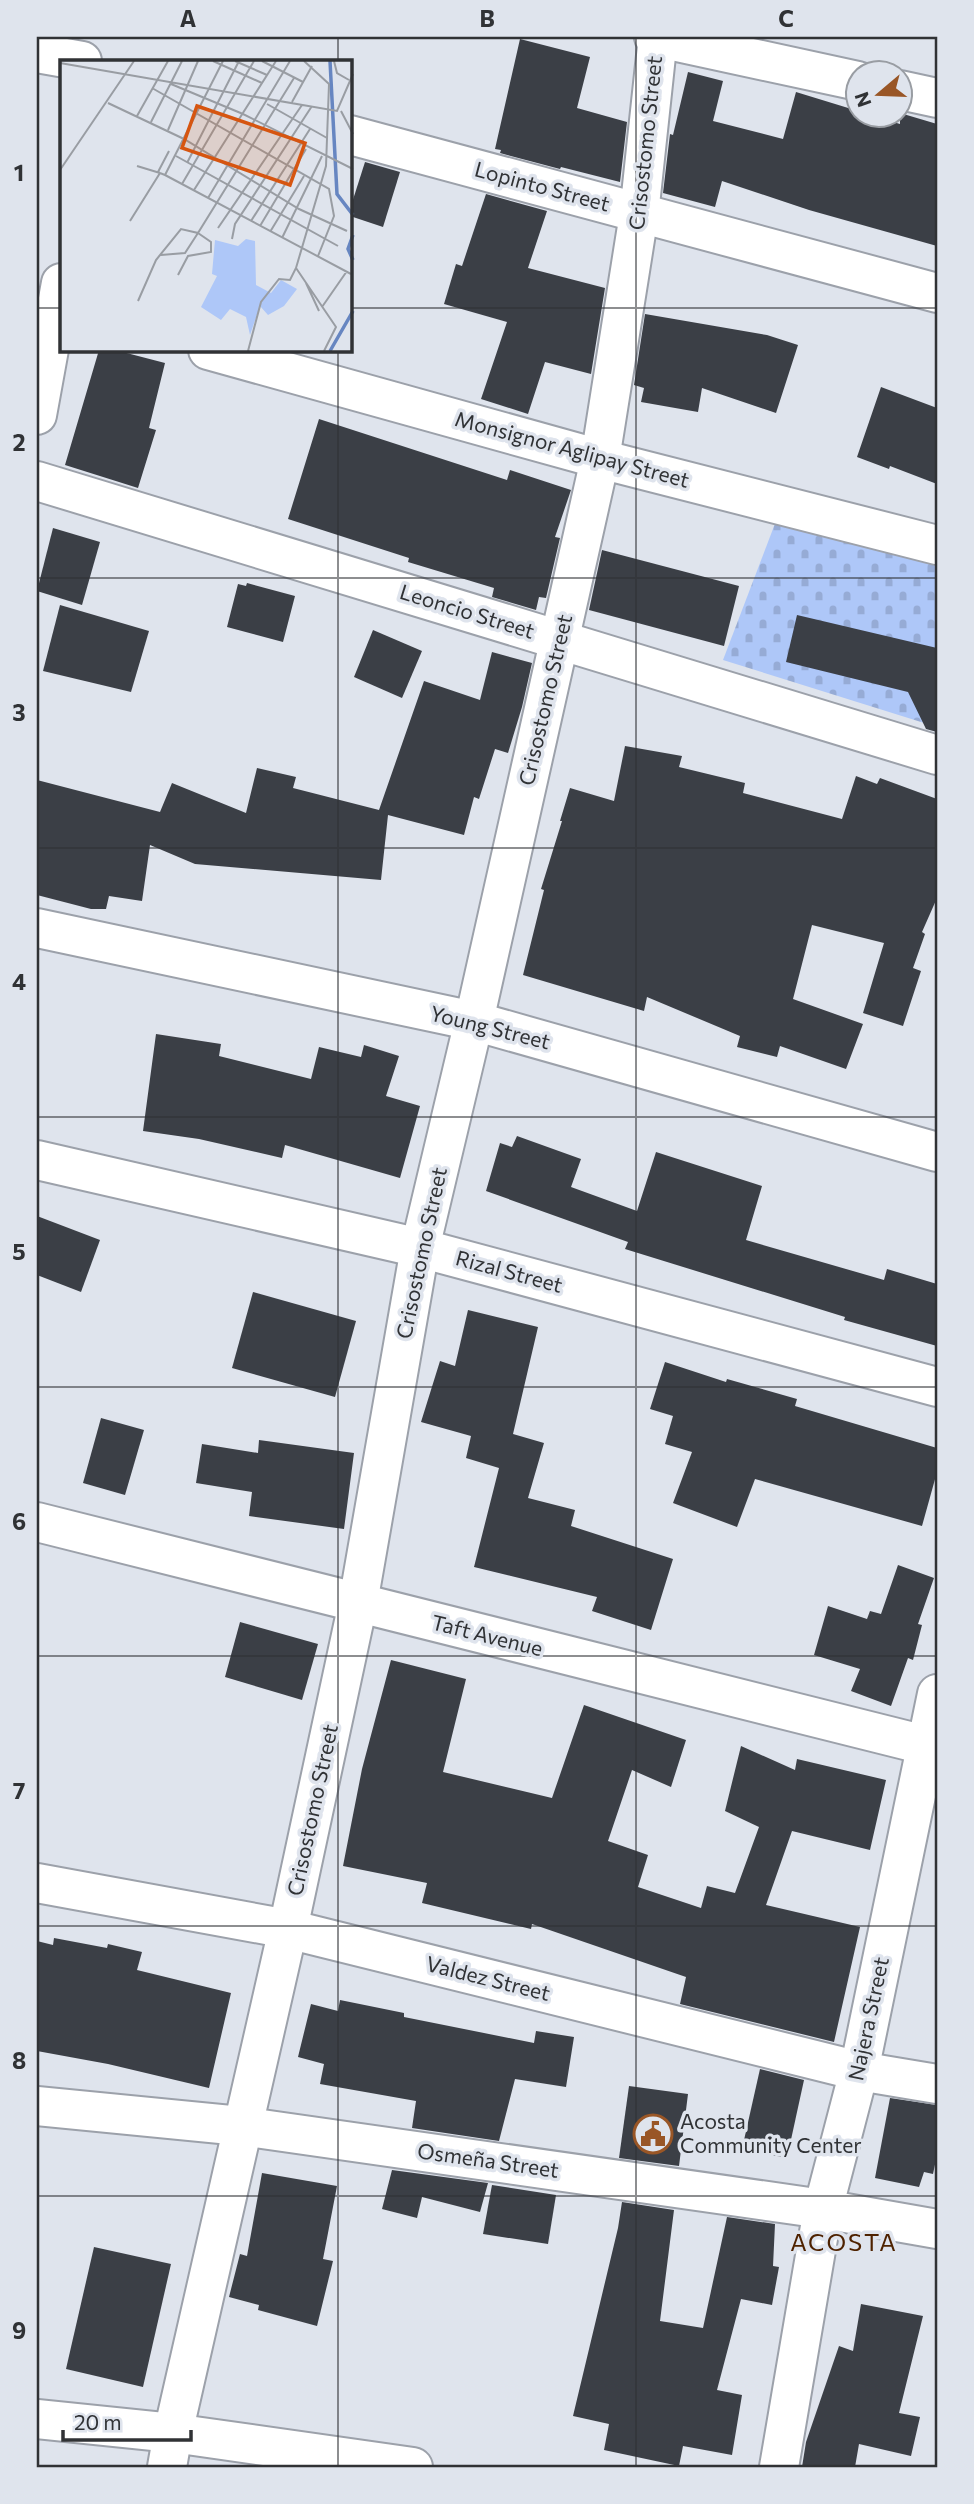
<svg xmlns="http://www.w3.org/2000/svg" width="974" height="2504" font-family="Commissioner,sans-serif">
	<style>
		.cemetery { fill: url(#cemetery-stones) }
		.building { fill: #3b3f46 }
		.lines { fill: none; stroke-linecap: round; stroke-linejoin: round }
		.minor-casing { stroke: #9ca1aa; stroke-width: 42 }
		.minor { stroke: #fff; stroke-width: 38 }
		.grid { fill: none; stroke: #303235; stroke-width: 2; stroke-opacity: 0.55 }
		.labels { text-anchor: middle; stroke-width: 7; stroke-linejoin: round; paint-order: stroke }
		.street-label { font-size: 21px; fill: #303235; stroke: #dfe4ed }
		.poi-label { font-size: 21px; fill: #303235; stroke: #dfe4ed; text-anchor: start }
		.quarter-label { font-size: 24px; letter-spacing: 2px; fill: #4e2200; stroke: #dfe4ed }
		.inset-river { fill: none; stroke: #6786c1; stroke-width: 3.5 }
		.inset-road { fill: none; stroke: #999da3; stroke-width: 2 }
		.view { fill: #d65510; fill-opacity: 0.15; stroke: #d65510; stroke-width: 3.5 }
		.inset-edge { fill: none; stroke: #303235; stroke-width: 3.5 }
		.neatline { fill: none; stroke: #303235; stroke-width: 2.5 }
		.grid-label { font-size: 23px; text-anchor: middle; font-weight: bold; fill: #303235 }
	</style>
	<defs>
		<pattern id="cemetery-stones" width="16" height="16" patternUnits="userSpaceOnUse" patternTransform="scale(1.75)"><rect width="16" height="16" fill="#aec7f8"/><path d="M2 7V4a2 2 0 0 1 4 0v3zM10 15v-3a2 2 0 0 1 4 0v3z" fill="#96abd5"/></pattern>
	</defs>
	<rect width="100%" height="100%" fill="#dfe4ed"/>
	<polygon class="cemetery" points="776,521 937,566 937,727 723,660"/>
	<g class="building">
		<polygon points="520,39 590,57 577,108 627,122 620,182 561,167 560,169 500,153 501,150 495,149"/>
		<polygon points="688,72 723,81 713,121 783,139 796,92 858,111 858,116 873,116 900,124 900,113 937,124 937,246 809,210 722,181 715,207 663,193 670,134 673,135"/>
		<polygon points="365,162 400,172 383,227 350,216 350,209"/>
		<polygon points="486,194 547,211 528,268 605,288 591,374 545,362 528,414 481,399 507,322 444,304 456,264 462,266"/>
		<polygon points="645,314 767,335 798,345 776,413 702,388 698,412 641,402 644,388 634,385"/>
		<polygon points="99,350 115,350 165,363 149,428 156,430 138,488 65,465"/>
		<polygon points="881,387 937,408 937,484 890,466 889,469 857,457"/>
		<polygon points="319,419 507,480 510,470 571,490 555,537 560,538 546,598 539,597 536,610 492,597 494,588 408,562 409,558 288,519"/>
		<polygon points="53,528 100,542 82,605 37,591"/>
		<polygon points="602,550 739,586 724,646 589,610"/>
		<polygon points="247,583 295,596 283,642 227,627 238,584 246,586"/>
		<polygon points="60,605 149,631 131,692 43,671"/>
		<polygon points="797,615 937,648 937,732 926,729 908,692 786,662"/>
		<polygon points="373,630 422,651 402,698 354,677"/>
		<polygon points="492,652 532,663 522,707 508,753 495,749 479,799 474,797 464,835 388,815 381,880 195,864 150,845 142,901 109,896 106,909 91,909 37,895 37,780 160,812 172,783 246,813 257,768 296,777 293,788 379,810 424,681 480,700"/>
		<polygon points="625,746 682,756 679,767 745,783 743,793 842,819 856,776 877,784 880,778 937,799 937,898 922,932 925,934 913,968 921,971 903,1026 863,1013 884,943 812,925 793,999 863,1024 846,1069 780,1046 777,1057 737,1047 740,1036 647,997 644,1011 523,975 544,890 541,889 562,821 560,821 570,788 614,801"/>
		<polygon points="156,1034 221,1044 219,1056 311,1079 319,1047 361,1057 364,1045 399,1056 386,1096 420,1106 400,1178 285,1145 282,1158 199,1139 143,1131"/>
		<polygon points="517,1136 581,1159 571,1187 637,1211 656,1152 762,1186 746,1240 884,1280 887,1269 937,1284 937,1346 844,1320 845,1317 625,1249 628,1242 486,1191 500,1143 512,1147"/>
		<polygon points="37,1216 100,1240 81,1292 37,1275"/>
		<polygon points="253,1292 356,1321 335,1397 232,1368"/>
		<polygon points="468,1310 538,1327 513,1434 544,1443 528,1498 575,1510 571,1526 673,1559 651,1630 592,1611 597,1597 474,1567 499,1468 466,1458 471,1436 421,1422 440,1361 455,1366"/>
		<polygon points="665,1362 726,1382 727,1379 797,1399 795,1406 937,1448 937,1472 922,1526 755,1479 737,1527 673,1503 692,1452 665,1444 673,1416 650,1409"/>
		<polygon points="101,1418 144,1430 125,1495 83,1483"/>
		<polygon points="259,1440 354,1453 344,1529 249,1516 252,1492 196,1483 202,1444 258,1453"/>
		<polygon points="898,1565 934,1578 918,1624 922,1625 913,1660 908,1658 891,1706 851,1691 860,1669 814,1655 828,1606 867,1619 870,1611 881,1614"/>
		<polygon points="240,1622 318,1644 302,1700 225,1677"/>
		<polygon points="391,1660 466,1679 443,1772 552,1798 584,1705 686,1740 671,1787 632,1770 608,1841 648,1855 638,1887 701,1908 707,1886 735,1893 759,1827 725,1811 741,1746 795,1770 797,1759 886,1780 870,1850 792,1831 766,1905 860,1927 834,2042 680,2004 686,1977 532,1924 531,1929 422,1903 427,1883 343,1866 362,1769"/>
		<polygon points="54,1938 107,1948 108,1944 142,1952 137,1970 231,1993 209,2088 108,2064 37,2051 37,1941 53,1945"/>
		<polygon points="340,2000 404,2013 404,2017 534,2043 536,2031 574,2037 566,2087 515,2079 499,2141 412,2128 416,2101 320,2084 324,2064 298,2057 311,2004 338,2011"/>
		<polygon points="760,2069 804,2080 787,2158 742,2149"/>
		<polygon points="629,2086 688,2094 679,2166 619,2158"/>
		<polygon points="890,2098 937,2105 937,2155 933,2174 924,2172 919,2187 875,2178"/>
		<polygon points="392,2170 488,2183 480,2212 422,2197 417,2218 382,2209"/>
		<polygon points="262,2173 337,2186 323,2259 333,2261 317,2326 258,2310 259,2305 229,2297 240,2254 247,2256"/>
		<polygon points="492,2185 556,2195 548,2244 483,2234"/>
		<polygon points="622,2202 674,2210 660,2321 703,2328 727,2217 775,2224 773,2266 779,2267 772,2305 741,2299 717,2390 742,2395 732,2455 683,2446 679,2466 604,2450 609,2424 573,2416 618,2228"/>
		<polygon points="94,2247 171,2264 143,2387 66,2369"/>
		<polygon points="861,2304 923,2316 899,2413 920,2417 911,2456 859,2444 855,2467 802,2467 806,2442 839,2346 853,2351"/>
	</g>
	<g class="lines">
		<defs>
			<g id="minor">
				<polyline points="654,37 858,81"/>
				<polyline points="37,53 82,61"/>
				<polyline points="900,90 937,98"/>
				<polyline points="350,135 937,293"/>
				<polyline points="208,350 600,459 937,545"/>
				<polyline points="37,415 61,283"/>
				<polyline points="37,481 937,755"/>
				<polyline points="37,928 474,1021 937,1152"/>
				<polyline points="37,1160 420,1248 937,1387"/>
				<polyline points="37,1522 937,1748"/>
				<polyline points="37,1883 288,1929 859,2071 937,2084"/>
				<polyline points="37,2106 241,2126 823,2209 937,2229"/>
				<polyline points="37,2419 173,2433 413,2467"/>
				<polyline points="167,2467 173,2433 288,1929 358,1603 420,1248 474,1021 600,459 639,214 658,37"/>
				<polyline points="779,2467 823,2209 859,2071 937,1694"/>
			</g>
		</defs>
		<use href="#minor" class="minor-casing"/>
		<use href="#minor" class="minor"/>
	</g>
	<path class="grid" d="M338,37v24M636,37v2430M37,308h24M350,308h587M338,350v2117M37,578h900M37,848h900M37,1117h900M37,1387h900M37,1656h900M37,1926h900M37,2196h900"/>
	<defs>
		<symbol id="civic-ring" viewBox="-11 -11 22 22"><circle r="9.5" fill="#dfe4ed" stroke="#995626" stroke-width="1.5"/><path d="M-.6-6.5H3V-4.5H.6V-3L4-1V1h2V6H-6V1h2V-1L-.6-3ZM-1.2 2.5V6h2.4V2.5Z" fill="#995626"/></symbol>
	</defs>
	<g fill-rule="evenodd">
		<use href="#civic-ring" x="631" y="2112" width="44" height="44"/>
	</g>
	<g class="labels">
		<g class="street-label">
			<text transform="translate(646 143) rotate(-84)" y="7">Crisostomo Street</text>
			<text transform="translate(542 187) rotate(15)" y="7">Lopinto Street</text>
			<text transform="translate(572 450) rotate(15)" y="7">Monsignor Aglipay Street</text>
			<text transform="translate(467 612) rotate(17)" y="7">Leoncio Street</text>
			<text transform="translate(546 700) rotate(-77)" y="7">Crisostomo Street</text>
			<text transform="translate(490 1028) rotate(14)" y="7">Young Street</text>
			<text transform="translate(422 1253) rotate(-78)" y="7">Crisostomo Street</text>
			<text transform="translate(509 1272) rotate(15)" y="7">Rizal Street</text>
			<text transform="translate(487 1636) rotate(14)" y="7">Taft Avenue</text>
			<text transform="translate(313 1810) rotate(-78)" y="7">Crisostomo Street</text>
			<text transform="translate(488 1979) rotate(14)" y="7">Valdez Street</text>
			<text transform="translate(869 2019) rotate(-78)" y="7">Najera Street</text>
			<text transform="translate(488 2161) rotate(8)" y="7">Osmeña Street</text>
		</g>
		<g class="poi-label">
			<text x="680" y="2129">Acosta<tspan x="680" dy="24">Community Center</tspan></text>
		</g>
		<g class="quarter-label">
			<text x="844" y="2251">ACOSTA</text>
		</g>
	</g>
	<g transform="translate(60 60)">
		<rect width="292" height="292" fill="#dfe4ed"/>
		<path d="M186,179l9,2 1,44 15,8 10,-13 16,9 -13,17 -16,9 -8,-9 -10,29 -4,-18 -16,-8 -9,11 -20,-13 16,-31 -5,-2 3,-34 23,6z" fill="#aec7f8"/>
		<path class="inset-river" d="M270,1l7,133 16,21M293,175l-5,14 5,11M270,291l23,-40"/>
		<path class="inset-road" d="M153,1l49,22M175,1l32,14M202,1l41,21M274,1l3,12 12,7M0,3l277,48 16,-37M111,24l72,30 110,55M92,28l177,101 5,27 -16,40M232,42l20,-36M48,43l76,36 115,70 48,22M207,44l60,34M281,51l12,23M77,56l31,-55M91,62l31,-61M108,70l30,-69M116,96l162,90M127,103l52,-102M77,106l23,7M0,110l74,-109M98,112l11,-21M105,115l186,99M105,115l58,-114M122,124l72,-123M134,130l82,-129M148,138l82,-137M70,161l30,-48 5,2M191,161l59,-92M200,166l46,-77M158,168l84,-123M210,172l34,-56M222,178l40,-82M172,179l3,-15 77,-118M236,208l40,59 -12,24M118,215l10,-19 23,-4v-10l-13,-9 96,-155M246,223l13,28M78,241l18,-41 25,-31 17,4 -13,20 -24,2M262,247l25,-36M188,291l13,-49 18,-23 11,1 6,-12 30,-102 3,-82 -25,-23"/>
		<path class="view" d="M137,46l108,37 -15,42 -108,-37z"/>
		<rect width="292" height="292" class="inset-edge"/>
	</g>
	<rect width="974" height="2504" fill="none" stroke="#dfe4ed" stroke-width="77"/>
	<g transform="translate(879 94) rotate(251)"><circle r="33" fill="#dfe4ed" stroke="#999da3" stroke-width="2"/>
	<path d="M0-5L12 26L0 18L-12 26Z" fill="#995626"/>
	<text y="-10" font-size="19" font-weight="bold" text-anchor="middle" fill="#303235">N</text>
	</g>
	<path d="M63 2430v10h128v-10" fill="none" stroke="#303235" stroke-width="3.5"/>
	<text x="74" y="2430" font-size="21" fill="#303235" stroke="#dfe4ed" stroke-width="5" paint-order="stroke">20 m</text>
	<rect x="38" y="38" width="898" height="2428" class="neatline"/>
	<g class="grid-label">
		<text x="188" y="27">A</text>
		<text x="487" y="27">B</text>
		<text x="786" y="27">C</text>
		<text x="19" y="181">1</text>
		<text x="19" y="451">2</text>
		<text x="19" y="721">3</text>
		<text x="19" y="990">4</text>
		<text x="19" y="1260">5</text>
		<text x="19" y="1530">6</text>
		<text x="19" y="1799">7</text>
		<text x="19" y="2069">8</text>
		<text x="19" y="2339">9</text>
	</g>
</svg>
